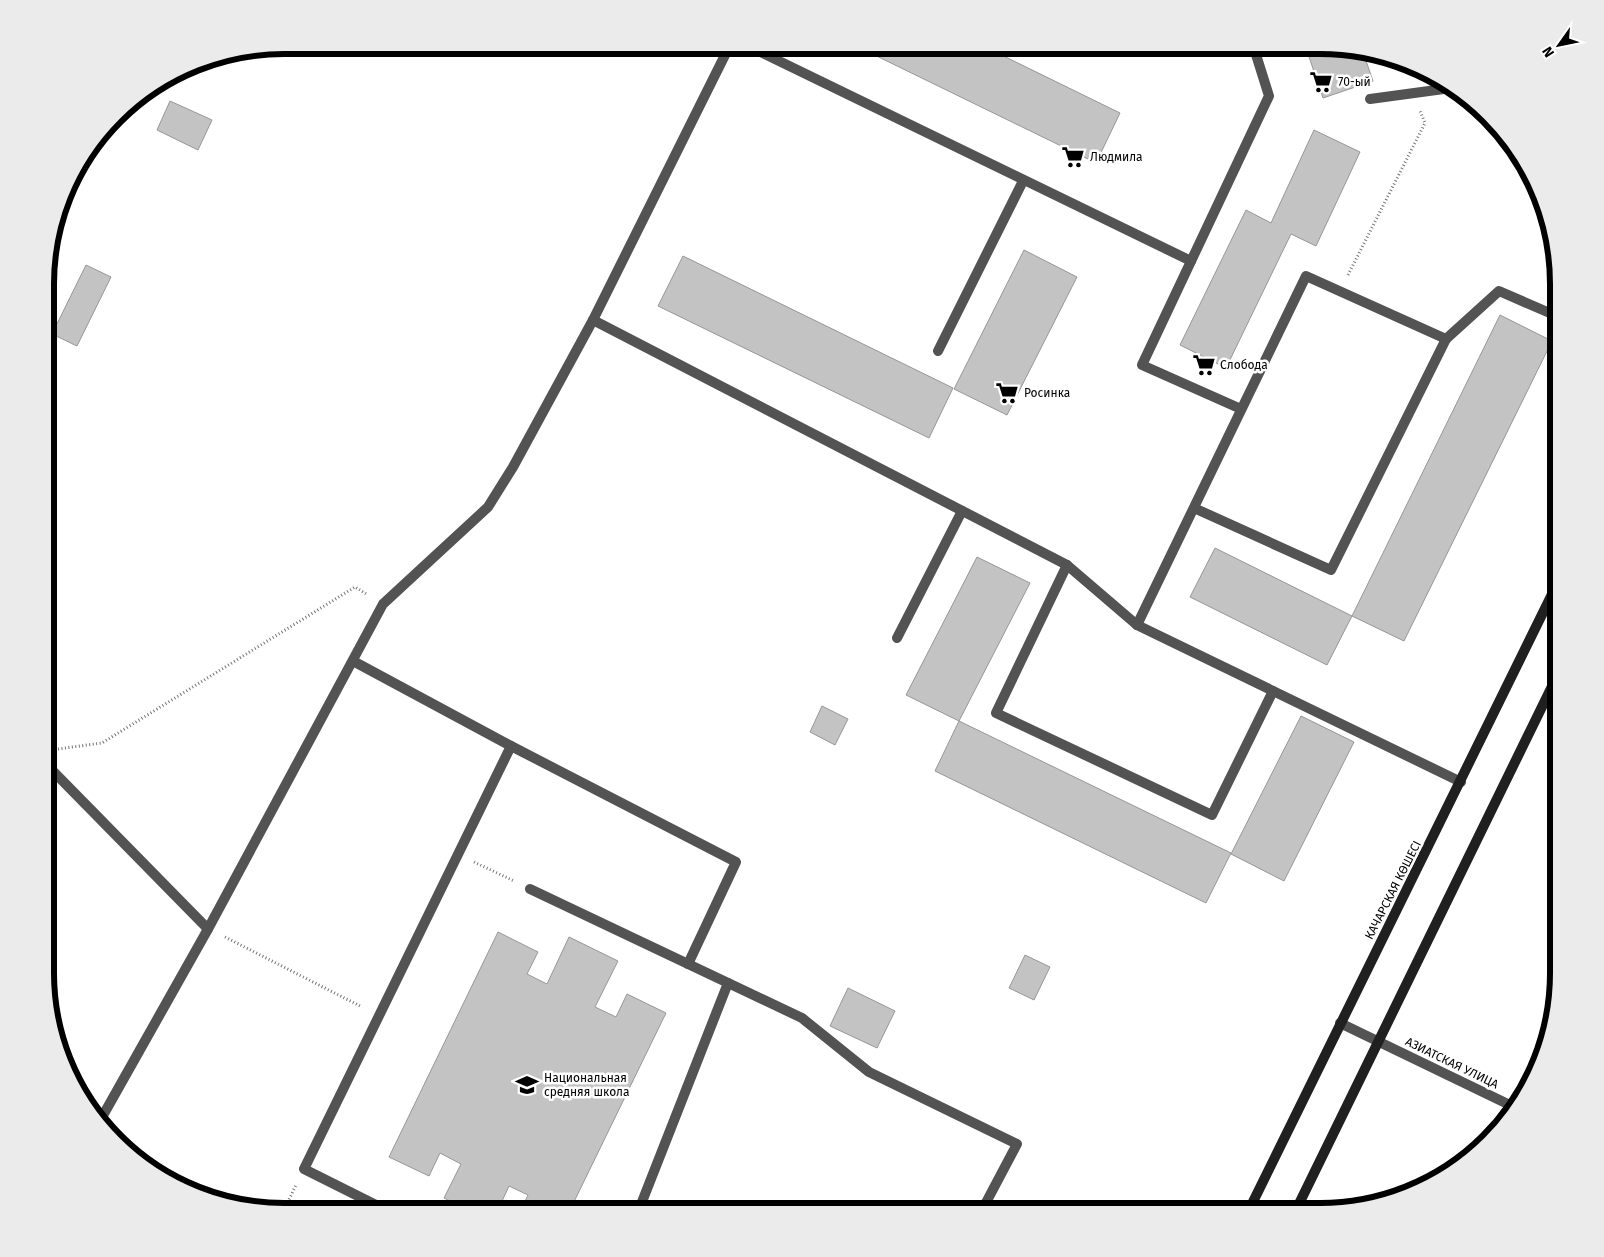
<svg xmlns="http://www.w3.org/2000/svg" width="1604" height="1257" font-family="'Fira Sans',sans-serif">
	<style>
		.building { fill: #c3c3c3; stroke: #979797 }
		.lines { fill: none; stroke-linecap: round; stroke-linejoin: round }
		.path { stroke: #757575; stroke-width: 3; stroke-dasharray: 1 2.5; stroke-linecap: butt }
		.service { stroke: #535353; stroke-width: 10 }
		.minor { stroke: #535353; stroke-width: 10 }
		.secondary { stroke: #202020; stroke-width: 10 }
		.labels { text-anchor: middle; stroke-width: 5; stroke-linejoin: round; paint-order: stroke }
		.poi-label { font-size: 12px; fill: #000; stroke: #fff; text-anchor: start }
		.street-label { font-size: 12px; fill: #000; stroke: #fff }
		.rim { fill: none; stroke: #000; stroke-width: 6 }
	</style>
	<rect width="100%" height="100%" fill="#fff"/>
	<g class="building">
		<polygon points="854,45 981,45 1120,113 1096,163"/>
		<polygon points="1305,45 1336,45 1363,52 1373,81 1323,98"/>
		<polygon points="170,101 212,120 198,150 157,130"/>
		<polygon points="1314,130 1360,152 1316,246 1291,234 1226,368 1180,345 1246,210 1271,223"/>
		<polygon points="1024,250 1077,277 1007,415 954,389"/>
		<polygon points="683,256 953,388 929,438 658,306"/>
		<polygon points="86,265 111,277 77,346 52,334"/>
		<polygon points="1500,315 1552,341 1404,641 1352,616"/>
		<polygon points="1215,548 1352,616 1327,665 1190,597"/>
		<polygon points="977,557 1030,583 959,721 906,695"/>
		<polygon points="822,706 848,719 835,745 810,732"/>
		<polygon points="1301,716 1354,742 1284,881 1231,854"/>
		<polygon points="959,721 1231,853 1206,903 935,771"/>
		<polygon points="498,932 538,952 527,974 547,984 569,937 618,961 595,1007 616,1017 627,994 666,1013 569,1212 520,1212 528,1195 509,1186 497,1212 472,1212 444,1198 461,1164 440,1153 429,1176 389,1157"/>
		<polygon points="1025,955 1050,967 1034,1000 1009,988"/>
		<polygon points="848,988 895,1011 877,1048 830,1026"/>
	</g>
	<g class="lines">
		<g class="path">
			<polyline points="1402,61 1406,74"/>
			<polyline points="1348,275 1425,123 1420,111"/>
			<polyline points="58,749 102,743 355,587 368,595"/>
			<polyline points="474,862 514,881"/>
			<polyline points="225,937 362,1007"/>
			<polyline points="283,1212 296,1185"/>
		</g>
		<g class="service">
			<polyline points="1370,99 1451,88"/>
			<polyline points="66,197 79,170 76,168"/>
			<polyline points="1446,339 1499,291 1559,317"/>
			<polyline points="353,661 511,746 736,862 688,964"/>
			<polyline points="530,889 802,1018 869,1072 1017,1144 981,1212"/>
			<polyline points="390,1212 304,1169 511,746"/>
			<polyline points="638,1212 728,983"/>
		</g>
		<g class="minor">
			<polyline points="746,45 1191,261"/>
			<polyline points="593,320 1067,565 1137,625 1461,782"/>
			<polyline points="938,351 1023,181"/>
			<polyline points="1241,409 1142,365 1269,96 1253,45"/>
			<polyline points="1067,565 996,713 1212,815 1273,691"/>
			<polyline points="1137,625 1306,276 1446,339 1331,570 1194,508"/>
			<polyline points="897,638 962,511"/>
			<polyline points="46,764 208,929"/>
			<polyline points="1340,1023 1514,1107"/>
			<polyline points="101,1119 208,929 383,604 488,507 513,467 593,320 730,45"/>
		</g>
		<g class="secondary">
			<polyline points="1248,1212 1559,580"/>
			<polyline points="1295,1212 1559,672"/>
		</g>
	</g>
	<defs>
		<symbol id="supermarket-bare" viewBox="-9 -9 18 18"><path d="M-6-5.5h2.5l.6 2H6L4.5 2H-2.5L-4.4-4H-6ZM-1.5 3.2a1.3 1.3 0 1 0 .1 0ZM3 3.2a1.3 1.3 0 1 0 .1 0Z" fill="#000" stroke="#fff" stroke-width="2.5" paint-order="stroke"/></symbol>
		<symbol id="school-bare" viewBox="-9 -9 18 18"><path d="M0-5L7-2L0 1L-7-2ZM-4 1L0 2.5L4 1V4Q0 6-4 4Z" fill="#000" stroke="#fff" stroke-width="2.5" paint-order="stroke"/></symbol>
	</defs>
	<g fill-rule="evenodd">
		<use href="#supermarket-bare" x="1305" y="66" width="32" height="32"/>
		<use href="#supermarket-bare" x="1057" y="141" width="32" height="32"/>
		<use href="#supermarket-bare" x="1188" y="349" width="32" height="32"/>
		<use href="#supermarket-bare" x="991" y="377" width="32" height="32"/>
		<use href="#school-bare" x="511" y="1069" width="32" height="32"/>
	</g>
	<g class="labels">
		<g class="poi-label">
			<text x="1338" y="86">70-ый</text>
			<text x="1090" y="161">Людмила</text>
			<text x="1220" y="369">Слобода</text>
			<text x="1024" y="397">Росинка</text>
			<text x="544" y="1082">Национальная<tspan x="544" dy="14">средняя школа</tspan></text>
		</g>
		<g class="street-label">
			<text transform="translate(1393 890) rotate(-63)" y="4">КАЧАРСКАЯ КӨШЕСІ</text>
			<text transform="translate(1452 1063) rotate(26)" y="4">АЗИАТСКАЯ УЛИЦА</text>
		</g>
	</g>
	<path d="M0 0H1604V1257H0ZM284 54H1320A230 230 0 0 1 1550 284V973A230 230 0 0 1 1320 1203H284A230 230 0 0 1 54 973V284A230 230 0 0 1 284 54Z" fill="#ebebeb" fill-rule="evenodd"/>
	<path class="rim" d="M284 54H1320A230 230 0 0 1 1550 284V973A230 230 0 0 1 1320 1203H284A230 230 0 0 1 54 973V284A230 230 0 0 1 284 54Z"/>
	<g transform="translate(1559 45) rotate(237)" stroke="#ffffff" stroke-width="4" paint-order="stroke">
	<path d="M0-4L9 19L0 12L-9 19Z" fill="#000000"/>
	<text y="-8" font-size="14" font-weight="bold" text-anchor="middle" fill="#000000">N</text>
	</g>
</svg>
